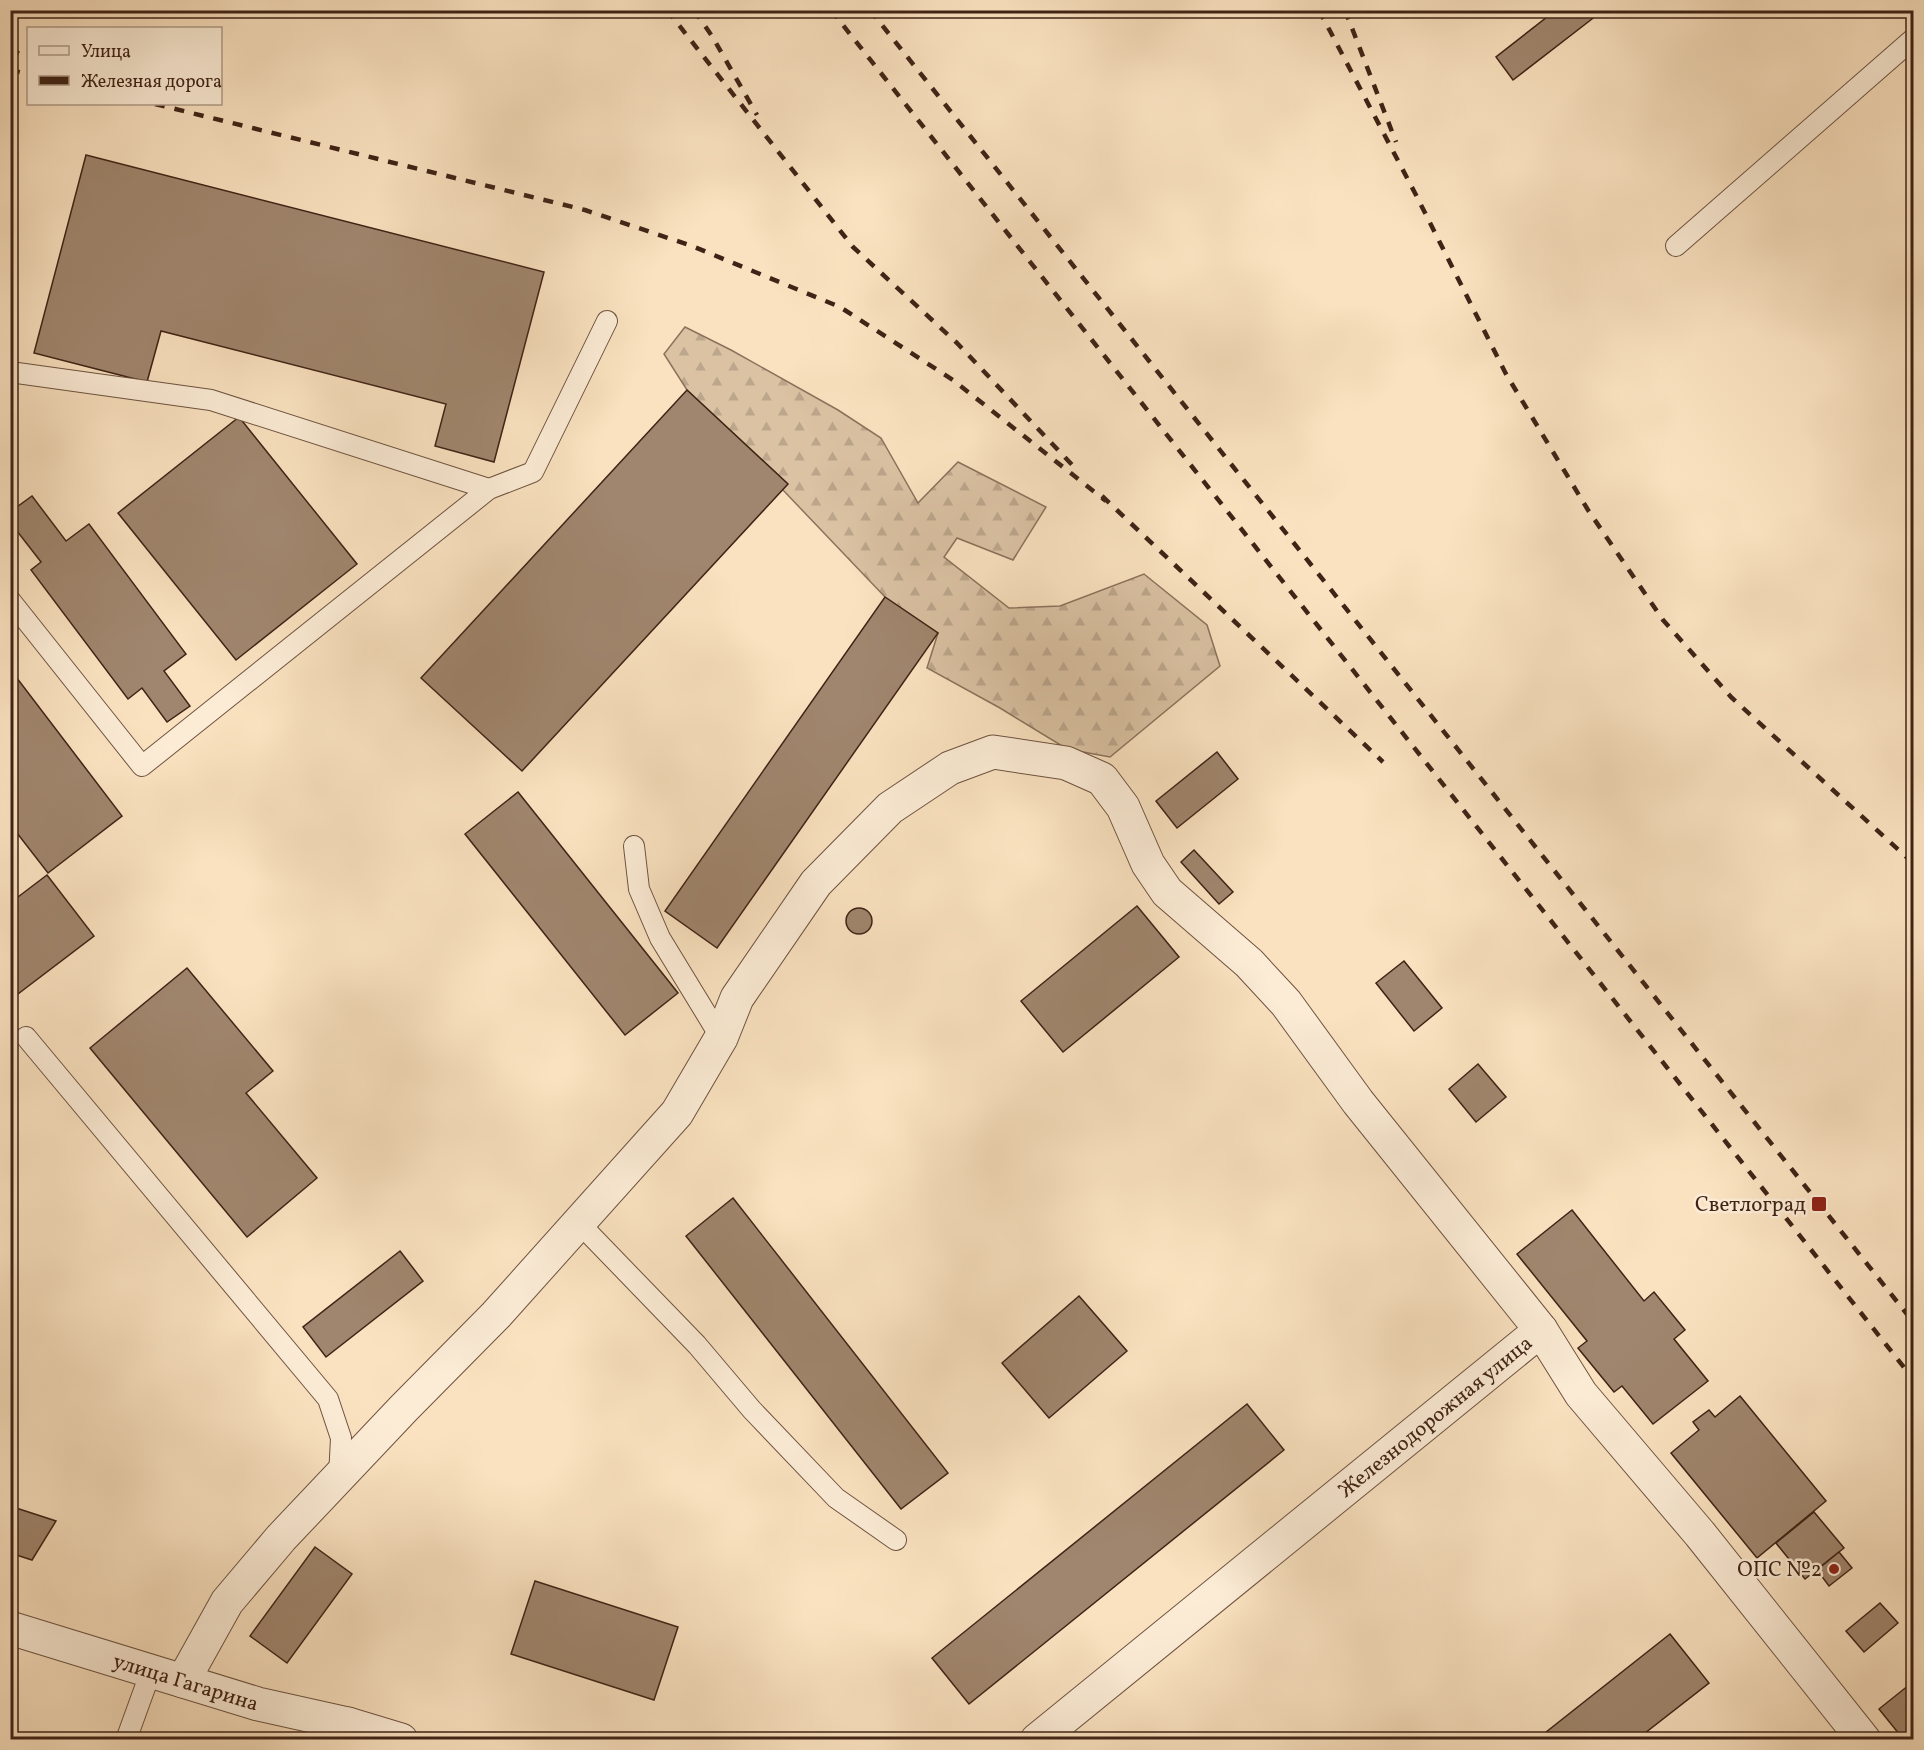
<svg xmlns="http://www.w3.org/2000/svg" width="1924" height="1750" font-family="Vollkorn,serif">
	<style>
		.forest { fill: url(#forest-firs); stroke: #8c725c; stroke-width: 1.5 }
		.building { fill: #a0866e; stroke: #3f2316; stroke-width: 1.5 }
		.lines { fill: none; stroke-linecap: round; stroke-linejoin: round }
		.lane-casing { stroke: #6e5340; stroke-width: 22 }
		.street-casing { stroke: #6e5340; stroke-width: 35 }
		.lane { stroke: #fcecd6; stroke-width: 20 }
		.street { stroke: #fcecd6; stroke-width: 33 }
		.rail { stroke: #3f2316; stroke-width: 4.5; stroke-dasharray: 10 10; stroke-linecap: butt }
		.poi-dot { fill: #8f2418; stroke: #fcecd6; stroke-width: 2 }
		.labels { text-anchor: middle; stroke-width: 5; stroke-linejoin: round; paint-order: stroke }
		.poi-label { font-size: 21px; fill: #3f2316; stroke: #fcecd6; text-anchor: end }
		.street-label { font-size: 21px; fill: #3f2316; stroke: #fcecd6 }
	</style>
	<defs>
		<pattern id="forest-firs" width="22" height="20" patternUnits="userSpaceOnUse" patternTransform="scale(1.5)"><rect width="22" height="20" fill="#dac2a3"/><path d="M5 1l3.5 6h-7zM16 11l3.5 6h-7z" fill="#bca68c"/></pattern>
	</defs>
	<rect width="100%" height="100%" fill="#fae2c0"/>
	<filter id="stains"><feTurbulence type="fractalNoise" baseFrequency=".00333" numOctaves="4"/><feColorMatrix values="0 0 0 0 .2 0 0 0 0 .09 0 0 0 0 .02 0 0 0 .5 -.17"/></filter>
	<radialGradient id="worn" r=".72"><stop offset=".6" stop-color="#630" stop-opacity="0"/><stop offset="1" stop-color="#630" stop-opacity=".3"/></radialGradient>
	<polygon class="forest" points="685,327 731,350 838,410 881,438 918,503 958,462 1046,507 1013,560 957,538 944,557 1009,608 1060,606 1144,574 1207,625 1220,666 1110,757 1067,749 1000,708 927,668 938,633 885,597 782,489 787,483 687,390 664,354"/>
	<g class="building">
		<polygon points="1556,10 1599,10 1601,12 1513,80 1496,57"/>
		<polygon points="86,155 544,272 494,462 435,446 446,404 161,331 147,382 34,353"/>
		<polygon points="687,390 788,484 522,771 421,678"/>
		<polygon points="239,417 357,564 236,660 118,513"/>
		<polygon points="32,496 66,541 89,524 186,654 164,671 190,706 167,722 142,688 128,699 31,570 41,562 10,522 10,512"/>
		<polygon points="885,597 938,633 717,948 665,911"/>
		<polygon points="10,669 122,816 48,873 10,824"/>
		<polygon points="1217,752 1238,779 1177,828 1156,801"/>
		<polygon points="518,792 678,993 625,1035 465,834"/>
		<polygon points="1194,850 1233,892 1219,904 1181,862"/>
		<polygon points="47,875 94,936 10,1000 10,903"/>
		<polygon points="1137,906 1179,957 1063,1052 1021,1001"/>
		<circle cx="859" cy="921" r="13"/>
		<polygon points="1404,961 1442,1008 1414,1031 1376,983"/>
		<polygon points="187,968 273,1071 246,1093 317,1178 247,1237 90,1048"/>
		<polygon points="1478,1064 1506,1097 1476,1122 1449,1089"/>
		<polygon points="733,1198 948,1473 901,1509 686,1236"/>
		<polygon points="1572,1210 1644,1301 1654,1292 1685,1330 1674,1339 1708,1381 1653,1424 1622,1386 1614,1392 1578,1348 1587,1341 1517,1254"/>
		<polygon points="400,1251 423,1281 326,1357 303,1327"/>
		<polygon points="1079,1296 1127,1351 1049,1418 1002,1363"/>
		<polygon points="1740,1396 1826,1501 1757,1558 1671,1453 1699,1430 1693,1422 1709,1410 1715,1417"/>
		<polygon points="1247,1404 1284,1450 969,1704 932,1658"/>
		<polygon points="10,1506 56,1521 32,1560 10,1553"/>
		<polygon points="1814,1512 1844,1548 1805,1579 1776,1543"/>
		<polygon points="315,1547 352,1574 287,1663 250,1636"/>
		<polygon points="1839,1552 1852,1568 1829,1586 1817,1570"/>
		<polygon points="535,1581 678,1627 654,1700 511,1654"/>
		<polygon points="1880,1603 1898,1623 1864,1652 1846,1631"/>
		<polygon points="1670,1634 1709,1683 1636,1740 1536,1740"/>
		<polygon points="1909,1685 1914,1692 1914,1740 1904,1740 1879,1709"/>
	</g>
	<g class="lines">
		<defs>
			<g id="lane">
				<polyline points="1676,246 1914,38"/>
				<polyline points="10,372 211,400 489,489"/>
				<polyline points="10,600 142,766 489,489 533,472 607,321"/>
				<polyline points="634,846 639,889 660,938 721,1038"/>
				<polyline points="26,1037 328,1399 341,1438 339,1477"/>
				<polyline points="579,1223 697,1345 752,1410 836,1498 896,1540"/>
				<polyline points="126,1740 151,1671"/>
			</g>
			<g id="street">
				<path id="s1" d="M10,1628l248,76 90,20 4,16"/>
				<polyline points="183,1681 227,1602 281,1538 404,1408 496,1315 677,1113 721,1038 737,998 816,883 890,808 950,768 993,752 1066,763 1102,779 1123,807 1148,864 1167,892 1249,963 1286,1003 1358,1102 1541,1330"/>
				<polyline points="348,1724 401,1740"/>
				<path id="s2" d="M1037,1740l504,-410 40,64 119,140 164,206"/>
			</g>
		</defs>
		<use href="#lane" class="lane-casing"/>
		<use href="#street" class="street-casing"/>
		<use href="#lane" class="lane"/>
		<use href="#street" class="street"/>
		<g class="rail">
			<polyline points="667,10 853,247 957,343 1075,468"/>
			<polyline points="694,10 712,36 757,115"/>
			<polyline points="831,10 1914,1380"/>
			<polyline points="870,10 1914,1323"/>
			<polyline points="1319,10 1416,195 1506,374 1588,510 1663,620 1731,697 1914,864"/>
			<polyline points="1345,10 1396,142"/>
			<polyline points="10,49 28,58"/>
			<polyline points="10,70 28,74"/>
			<polyline points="155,104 585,210 692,246 840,307 953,380 1106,501"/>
			<polyline points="1102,496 1383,762"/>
		</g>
	</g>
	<g class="poi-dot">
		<rect x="1811" y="1196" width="16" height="16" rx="3"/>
		<circle cx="1834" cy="1569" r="6"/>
	</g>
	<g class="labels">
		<g class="poi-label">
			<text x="1806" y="1211">Светлоград</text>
			<text x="1822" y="1576">ОПС №2</text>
		</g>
		<g class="street-label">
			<text dy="7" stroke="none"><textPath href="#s2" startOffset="513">Железнодорожная улица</textPath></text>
			<text dy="7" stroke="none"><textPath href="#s1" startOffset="184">улица Гагарина</textPath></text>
		</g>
	</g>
	<rect width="1924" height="1750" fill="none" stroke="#fae2c0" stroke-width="36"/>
	<rect x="12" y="12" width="1900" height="1726" fill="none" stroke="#3f2316" stroke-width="3"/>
	<rect x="18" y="18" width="1888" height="1714" fill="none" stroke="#3f2316" stroke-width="1.5"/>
	<rect x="27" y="27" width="195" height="78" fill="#fcecd6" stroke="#b09c89" stroke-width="1.5"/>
	<rect x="39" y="46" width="30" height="9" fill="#fcecd6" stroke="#b09c89" stroke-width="1.5"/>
	<text x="81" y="57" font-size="18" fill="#3f2316">Улица</text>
	<rect x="39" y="76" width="30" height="9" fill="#3f2316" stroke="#b09c89" stroke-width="1.5"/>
	<text x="81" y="87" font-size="18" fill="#3f2316">Железная дорога</text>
	<rect width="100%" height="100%" filter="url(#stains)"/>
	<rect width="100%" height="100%" fill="url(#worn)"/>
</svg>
